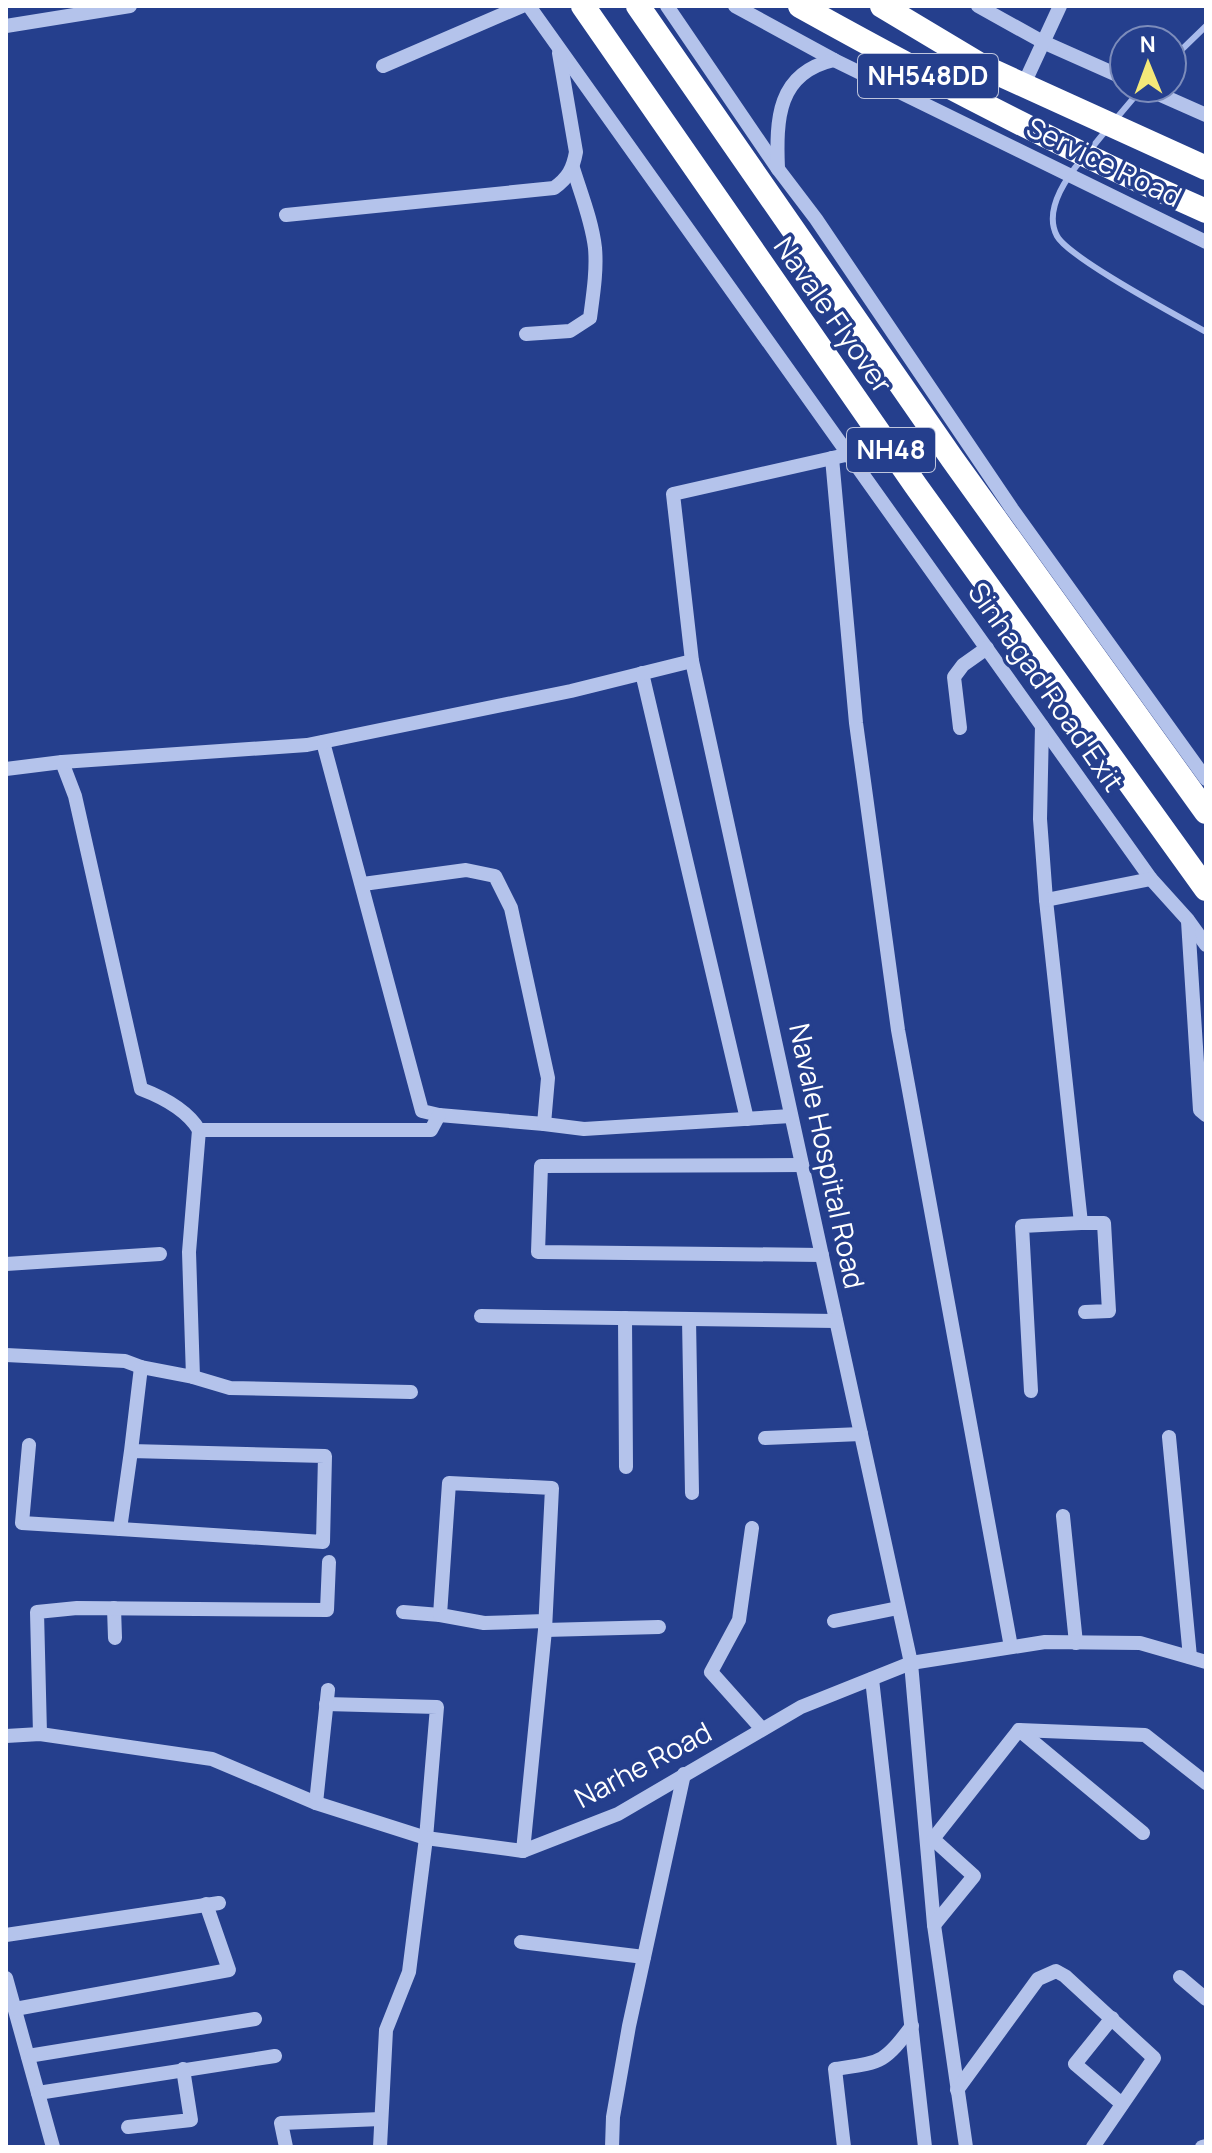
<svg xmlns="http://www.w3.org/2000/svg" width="1212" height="2153" font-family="Manrope,sans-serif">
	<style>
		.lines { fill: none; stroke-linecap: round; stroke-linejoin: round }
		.stream { stroke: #a9bbeb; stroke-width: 6 }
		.minor { stroke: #b4c3eb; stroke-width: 14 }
		.highway { stroke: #fff; stroke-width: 24 }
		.labels { text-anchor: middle; stroke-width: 7; stroke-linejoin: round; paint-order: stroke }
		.shield { fill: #253f8d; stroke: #bec5dd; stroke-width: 2 }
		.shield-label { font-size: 26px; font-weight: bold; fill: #fff }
		.street-label { font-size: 28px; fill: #fff; stroke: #253f8d }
	</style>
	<rect width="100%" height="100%" fill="#253f8d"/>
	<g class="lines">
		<g class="stream">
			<polyline points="1172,59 1206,26"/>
			<polyline points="1115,120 1142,88"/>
			<polyline points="1090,150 1108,128"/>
			<path d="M1082,159c-15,18 -39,51 -25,77 12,22 121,80 149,96"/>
		</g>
		<g class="minor">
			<polyline points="529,6 1151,879 1188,920 1206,945"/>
			<polyline points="667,6 778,169 816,219 1012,509 1206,779"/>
			<polyline points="735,6 834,60 1206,242"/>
			<polyline points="978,6 1043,42 1124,78"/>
			<polyline points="6,26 130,6"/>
			<polyline points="383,66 522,6"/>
			<polyline points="1023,86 1060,6"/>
			<polyline points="1145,88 1206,115"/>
			<path d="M778,169c-2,-50 -1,-96 56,-109"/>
			<path d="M286,215l268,-27c14,-10 19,-19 22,-36l-17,-99"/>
			<path d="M526,334l44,-3 20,-13c3,-23 7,-47 5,-70 -3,-27 -14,-54 -22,-80"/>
			<polyline points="850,454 673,494 692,661 911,1663 934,1925 966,2147"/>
			<polyline points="832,458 856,723 898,1030 1011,1647"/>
			<polyline points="642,673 747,1119"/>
			<polyline points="1042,726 1040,819 1046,900 1081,1223 1104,1223 1109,1311 1085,1312"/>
			<polyline points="960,728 954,677 963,665 987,648"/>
			<polyline points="323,742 422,1111 439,1115 544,1124 548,1078 511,908 495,876 466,870 363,884"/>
			<path d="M62,762l13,34 66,293c21,8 46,21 58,41"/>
			<polyline points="6,769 62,762 307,745 571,691 692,661"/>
			<polyline points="1046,900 1151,879"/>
			<polyline points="1188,921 1200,1110 1206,1115"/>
			<polyline points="544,1124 584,1129 791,1116"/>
			<polyline points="802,1165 541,1166 538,1252 822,1255"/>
			<polyline points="6,1264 160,1254"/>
			<polyline points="481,1316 836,1321"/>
			<polyline points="625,1318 626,1467"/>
			<polyline points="689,1319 692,1493"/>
			<polyline points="6,1355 125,1361 141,1367"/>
			<polyline points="193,1377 230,1388 411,1392"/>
			<polyline points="1031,1391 1022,1226 1081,1223"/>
			<polyline points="1169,1437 1190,1657"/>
			<polyline points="765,1438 861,1434"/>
			<polyline points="29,1445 22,1523 120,1529"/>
			<polyline points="131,1451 120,1529 323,1542 325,1456 131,1451 141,1367 193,1377 189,1252 199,1130 431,1130 439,1115"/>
			<polyline points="1063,1516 1076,1643"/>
			<polyline points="752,1528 739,1620 711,1672 762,1729"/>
			<polyline points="114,1608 115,1638"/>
			<polyline points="403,1612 440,1615"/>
			<polyline points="834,1621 898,1608"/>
			<polyline points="545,1630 659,1627"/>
			<polyline points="872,1679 925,2147"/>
			<polyline points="326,1704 437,1707 426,1838 409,1972 386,2030 380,2147"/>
			<polyline points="1019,1730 1145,1735 1206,1783"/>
			<polyline points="40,1734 37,1612 77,1608 327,1610 329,1562"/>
			<polyline points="6,1736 40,1734 212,1759 316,1803 426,1838 523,1851 618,1814 801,1707 911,1663 1045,1642 1140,1643 1206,1662"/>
			<polyline points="316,1803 328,1690"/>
			<polyline points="523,1851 545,1630 552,1488 449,1483 440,1615 484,1623 545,1621"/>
			<polyline points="934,1925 974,1876 933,1839 1019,1730 1143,1833"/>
			<polyline points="6,1935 219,1903"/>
			<polyline points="521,1942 644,1957"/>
			<polyline points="1180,1977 1206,1999"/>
			<polyline points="6,1978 53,2147"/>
			<polyline points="15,2009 229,1970 206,1904"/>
			<polyline points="1112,2018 1075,2064 1122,2104"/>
			<polyline points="28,2056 255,2019"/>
			<polyline points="957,2090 1038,1979 1056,1971 1065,1976 1154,2058 1093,2147"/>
			<polyline points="38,2093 275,2056"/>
			<polyline points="128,2127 191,2120 183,2069"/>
			<polyline points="286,2147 281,2123 381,2119"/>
			<polyline points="612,2147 613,2117 629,2026 684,1774"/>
			<path d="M844,2147l-9,-78c47,-7 48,-5 77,-43"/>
			<polyline points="1202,2147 1206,2146"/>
		</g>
		<g class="highway">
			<polyline points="583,6 916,486 1206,889"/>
			<polyline points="638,6 953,460 1206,812"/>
			<path d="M800,6c133,74 267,144 406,205"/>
			<polyline points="882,6 984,67 1206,168"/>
		</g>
	</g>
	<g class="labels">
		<g class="shield">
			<rect x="858" y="54" width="140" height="44" rx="6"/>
			<rect x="847" y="428" width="88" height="44" rx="6"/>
		</g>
		<g class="shield-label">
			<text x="928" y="85">NH548DD</text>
			<text x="891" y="459">NH48</text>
		</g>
		<g class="street-label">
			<text transform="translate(1104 162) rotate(26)" y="10">Service Road</text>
			<text transform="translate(833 315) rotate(55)" y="10">Navale Flyover</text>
			<text transform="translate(1046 687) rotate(55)" y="10">Sinhagad Road Exit</text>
			<text transform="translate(827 1156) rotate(78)" y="10">Navale Hospital Road</text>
			<text transform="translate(643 1765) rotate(-28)" y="10">Narhe Road</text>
		</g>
	</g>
	<rect width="1212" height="2153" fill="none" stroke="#ffffff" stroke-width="16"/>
	<g transform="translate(1148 64) rotate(359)"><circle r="38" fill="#253f8d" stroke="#7c8cbb" stroke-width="2"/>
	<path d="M0-6L14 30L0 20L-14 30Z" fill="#f4e879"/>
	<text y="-12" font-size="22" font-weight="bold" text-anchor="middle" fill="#ffffff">N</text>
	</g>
</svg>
